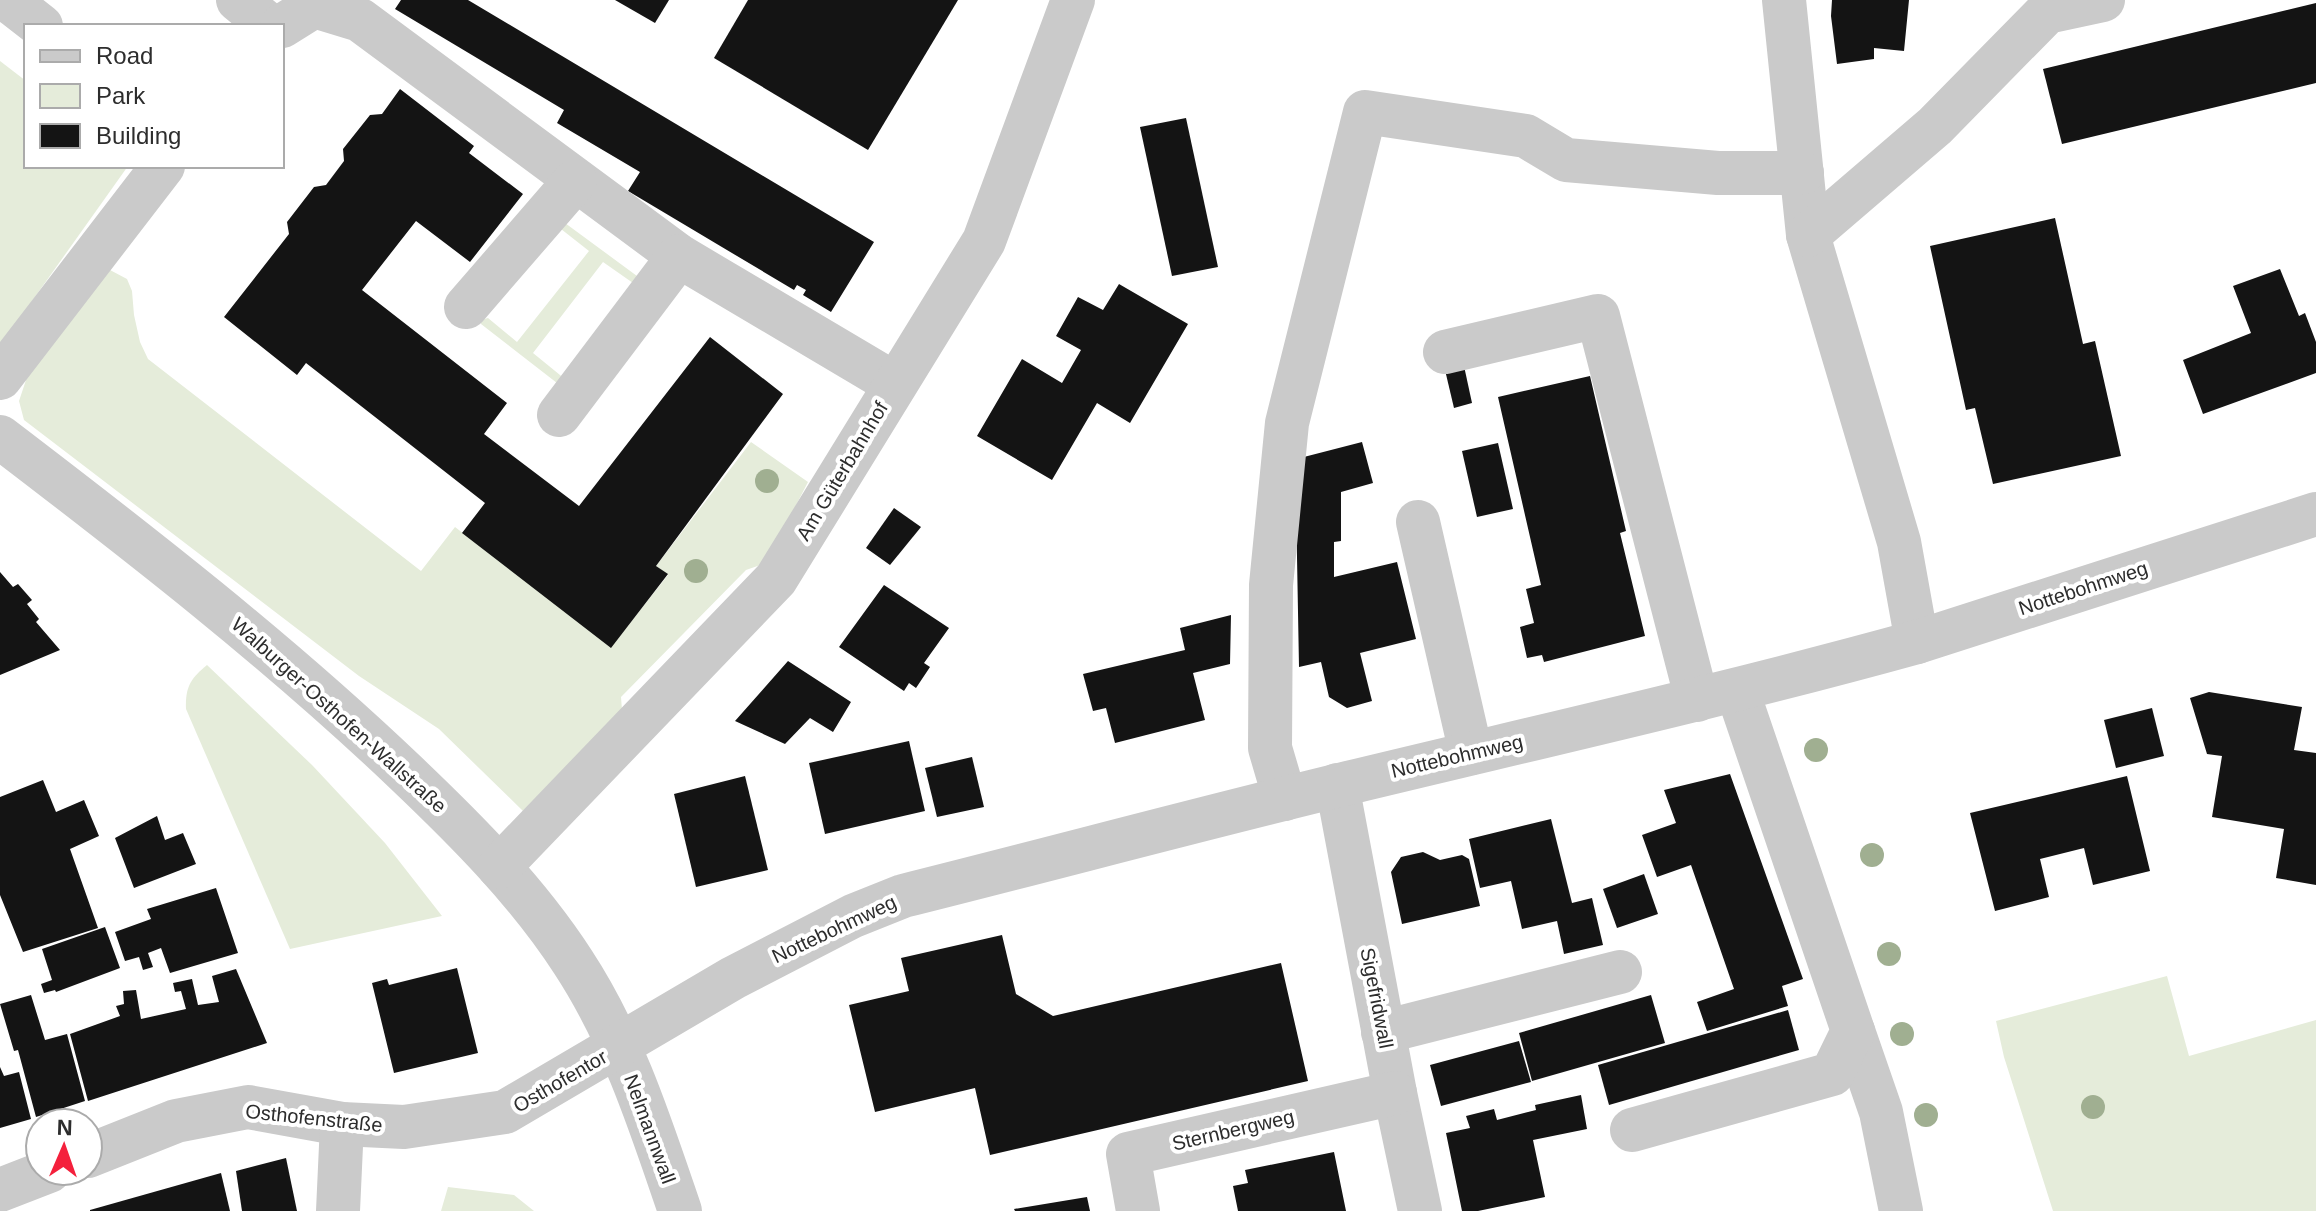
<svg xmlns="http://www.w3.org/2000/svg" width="2316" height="1211" font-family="Arial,sans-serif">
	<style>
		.green { fill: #e5ecda }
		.building { fill: #141414 }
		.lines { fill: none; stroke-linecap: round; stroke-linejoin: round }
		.minor { stroke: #cacaca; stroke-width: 44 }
		.tree { fill: #a0af91 }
		.labels { text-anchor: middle; stroke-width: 8; stroke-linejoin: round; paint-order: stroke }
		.street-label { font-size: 20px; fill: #2d2d2d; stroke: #fff }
	</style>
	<rect width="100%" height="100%" fill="#fff"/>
	<g class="green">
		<polygon points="0,61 26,81 26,166 128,166 0,346"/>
		<polygon points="565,223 637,276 633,283 603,262 533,353 560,375 562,377 557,383 481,324 481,320 488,318 517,342 589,251 561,229"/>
		<polygon points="110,270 127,279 132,291 134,315 140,342 148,359 421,571 455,527 611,647 668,575 656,566 751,442 808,482 766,563 746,570 621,697 622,710 523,811 439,729 359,676 24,420 19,401 27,377"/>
		<path d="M207,665l105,100 73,78 57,73 -152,33 -104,-240c-1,-22 5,-31 21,-44z"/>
		<polygon points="2167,976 2189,1056 2316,1020 2316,1211 2053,1211 2004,1057 1996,1021"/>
		<polygon points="448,1187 514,1195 534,1211 441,1211"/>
	</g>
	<g class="building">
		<polygon points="401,0 468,0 874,242 831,312 803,295 806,290 797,285 794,290 628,191 640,172 557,123 564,110 395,9"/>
		<polygon points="615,0 669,0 655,23"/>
		<polygon points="748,0 958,0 868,150 714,58"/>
		<polygon points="1832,0 1909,0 1904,51 1874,48 1874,59 1837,64 1831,16"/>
		<polygon points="2316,3 2316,83 2062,144 2043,69"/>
		<polygon points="400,89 474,146 469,153 523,194 470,262 416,221 362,290 507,403 484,434 579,506 710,337 783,394 656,566 668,574 611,648 462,533 485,503 306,363 297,375 224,317 289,234 287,222 314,187 326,185 344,161 343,149 370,115 382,114"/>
		<polygon points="1186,118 1218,267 1172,276 1140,127"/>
		<polygon points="2055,218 2083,344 2095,341 2121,456 1993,484 1975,408 1966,410 1930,246"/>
		<polygon points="2280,269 2299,316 2305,313 2316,342 2316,373 2203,414 2183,360 2251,333 2233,286"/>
		<polygon points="1119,284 1188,324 1130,423 1097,403 1052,480 977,436 1022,359 1062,383 1081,350 1056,336 1078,297 1103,310"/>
		<polygon points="1464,366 1472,403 1454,408 1445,370"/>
		<polygon points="1590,376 1626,531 1620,533 1645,636 1544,662 1542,655 1527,658 1520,627 1534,623 1526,589 1541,585 1498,397"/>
		<polygon points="1362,442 1373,483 1341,492 1341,541 1334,542 1334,577 1397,562 1416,639 1360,653 1372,701 1347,708 1329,697 1321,662 1299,667 1296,502 1300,458"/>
		<polygon points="1498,443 1513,509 1477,517 1462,451"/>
		<polygon points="894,508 921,527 890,565 866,548"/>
		<polygon points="0,572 13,587 18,584 32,600 27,604 39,619 36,622 60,650 0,675"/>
		<polygon points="884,585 949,628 924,663 930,667 916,688 909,683 904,691 839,647"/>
		<polygon points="1231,615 1230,664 1193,673 1205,720 1115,743 1106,708 1093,711 1083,674 1185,650 1180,628"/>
		<polygon points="788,661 851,702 833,732 810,718 785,744 735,721"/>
		<polygon points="2209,692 2302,707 2294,750 2316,753 2316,885 2276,878 2284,829 2212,817 2222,756 2207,754 2190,698"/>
		<polygon points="2152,708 2164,756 2116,768 2104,720"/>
		<polygon points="909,741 925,811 825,834 809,763"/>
		<polygon points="972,757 984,807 937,817 925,768"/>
		<polygon points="1730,774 1803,979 1782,986 1788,1006 1707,1031 1697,1002 1734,989 1691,865 1657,877 1642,835 1676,823 1664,790"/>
		<polygon points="745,776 768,870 696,887 674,794"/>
		<polygon points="2127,776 2150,871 2093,885 2084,848 2040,859 2049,897 1995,911 1970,813"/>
		<polygon points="43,780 56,812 84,800 99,836 70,849 98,928 23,952 0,895 0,797"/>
		<polygon points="157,816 165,840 183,833 196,864 134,888 115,838"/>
		<polygon points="1551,819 1572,903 1592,898 1603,945 1564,954 1557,921 1522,929 1511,881 1480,888 1469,839"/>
		<polygon points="1423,852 1440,860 1462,855 1469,859 1480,906 1402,924 1391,872 1401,857"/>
		<polygon points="1644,874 1658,914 1617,928 1603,889"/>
		<polygon points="216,888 238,953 170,973 161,948 148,953 153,967 143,970 139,957 125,961 115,932 151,919 147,909"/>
		<polygon points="105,927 120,968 56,992 55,990 44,993 41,984 52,980 42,949"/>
		<polygon points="1002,935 1016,994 1053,1016 1281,963 1308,1081 990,1155 975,1088 875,1112 849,1005 909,991 901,958"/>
		<polygon points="457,968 478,1053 394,1073 372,983 387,979 389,985"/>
		<polygon points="236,969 267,1043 88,1101 70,1034 120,1016 116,1006 124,1004 123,991 136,990 141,1019 186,1009 181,991 175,992 173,983 192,979 198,1005 219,1002 212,976"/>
		<polygon points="31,995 45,1040 67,1034 85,1101 36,1117 18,1050 14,1051 0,1004"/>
		<polygon points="1651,995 1665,1043 1532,1081 1519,1033"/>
		<polygon points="1788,1010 1799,1050 1609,1105 1598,1065"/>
		<polygon points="1519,1041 1531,1082 1441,1106 1430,1065"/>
		<polygon points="0,1067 4,1076 19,1072 31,1119 0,1128"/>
		<polygon points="1581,1095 1587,1129 1533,1140 1545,1197 1478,1211 1462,1211 1446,1133 1470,1128 1466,1116 1494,1109 1497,1120 1536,1110 1535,1105"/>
		<polygon points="1334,1152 1346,1211 1238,1211 1233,1186 1248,1183 1245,1170"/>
		<polygon points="286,1158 297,1211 242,1211 236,1171"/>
		<polygon points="221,1173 230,1211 90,1211 90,1210"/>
		<polygon points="1087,1197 1090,1211 1015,1211 1014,1209"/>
	</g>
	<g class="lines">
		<g class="minor">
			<polyline points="238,0 270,26"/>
			<polyline points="1784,0 1808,235 1899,542 1917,642"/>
			<polyline points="14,5 41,26"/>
			<polyline points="282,26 314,6 360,20 679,256 895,384"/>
			<polyline points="1808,235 1935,126 2047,12 2103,0"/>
			<polyline points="466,307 575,181"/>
			<polyline points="1445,352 1598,316 1697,700"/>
			<polyline points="0,378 163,166"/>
			<polyline points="559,415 679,256"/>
			<path d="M0,437c139,106 278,214 405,335 61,58 122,119 168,190 50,76 78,164 107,249"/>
			<polyline points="1418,522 1471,753"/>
			<polyline points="1337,785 1395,1093 1420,1211"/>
			<polyline points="1285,799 1270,748 1271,585 1287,423 1365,112 1526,136 1566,160 1718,173 1802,173"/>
			<polyline points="499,867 776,579 984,241 1073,0"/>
			<polyline points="1853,1031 1881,1112 1901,1211"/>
			<polyline points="1383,1032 1620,972"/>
			<polyline points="1632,1130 1832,1074 1853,1031 1737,690"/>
			<path d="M88,1156l88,-35 72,-14 94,17 62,3 101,-15 228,-134 120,-62 50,-20c148,-37 296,-77 445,-113 190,-46 381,-89 569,-141l399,-128"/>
			<polyline points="0,1190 49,1171"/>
			<polyline points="338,1211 342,1124"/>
			<polyline points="1138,1211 1128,1154 1395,1093"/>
		</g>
	</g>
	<g class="tree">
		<circle cx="767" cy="481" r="12"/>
		<circle cx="696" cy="571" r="12"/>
		<circle cx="1816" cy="750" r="12"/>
		<circle cx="1872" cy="855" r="12"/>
		<circle cx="1889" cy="954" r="12"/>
		<circle cx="1902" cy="1034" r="12"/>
		<circle cx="2093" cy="1107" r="12"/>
		<circle cx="1926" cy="1115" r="12"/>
	</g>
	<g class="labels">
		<g class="street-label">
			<text transform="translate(842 471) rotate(-59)" y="7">Am Güterbahnhof</text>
			<text transform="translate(2083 588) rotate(-18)" y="7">Nottebohmweg</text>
			<text transform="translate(339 715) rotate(42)" y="7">Walburger-Osthofen-Wallstraße</text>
			<text transform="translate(1457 756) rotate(-13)" y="7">Nottebohmweg</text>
			<text transform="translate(834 929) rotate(-25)" y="7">Nottebohmweg</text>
			<text transform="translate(1377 998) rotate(79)" y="7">Sigefridwall</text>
			<text transform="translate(560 1081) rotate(-30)" y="7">Osthofentor</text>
			<text transform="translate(314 1118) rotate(6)" y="7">Osthofenstraße</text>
			<text transform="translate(650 1129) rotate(70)" y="7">Nelmannwall</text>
			<text transform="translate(1233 1130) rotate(-13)" y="7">Sternbergweg</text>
		</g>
	</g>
	<rect x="24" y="24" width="260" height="144" fill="#ffffff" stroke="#ababab" stroke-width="2"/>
	<rect x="40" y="50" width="40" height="12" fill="#cacaca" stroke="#ababab" stroke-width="2"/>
	<text x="96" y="64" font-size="24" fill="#2d2d2d">Road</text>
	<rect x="40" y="84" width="40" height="24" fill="#e5ecda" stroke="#ababab" stroke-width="2"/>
	<text x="96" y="104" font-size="24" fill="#2d2d2d">Park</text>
	<rect x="40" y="124" width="40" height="24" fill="#141414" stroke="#ababab" stroke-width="2"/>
	<text x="96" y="144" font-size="24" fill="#2d2d2d">Building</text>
	<g transform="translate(64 1147) rotate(2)"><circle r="38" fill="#ffffff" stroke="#ababab" stroke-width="2"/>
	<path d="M0-6L14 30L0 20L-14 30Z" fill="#f4203c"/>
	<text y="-12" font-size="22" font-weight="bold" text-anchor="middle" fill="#2d2d2d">N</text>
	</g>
</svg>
